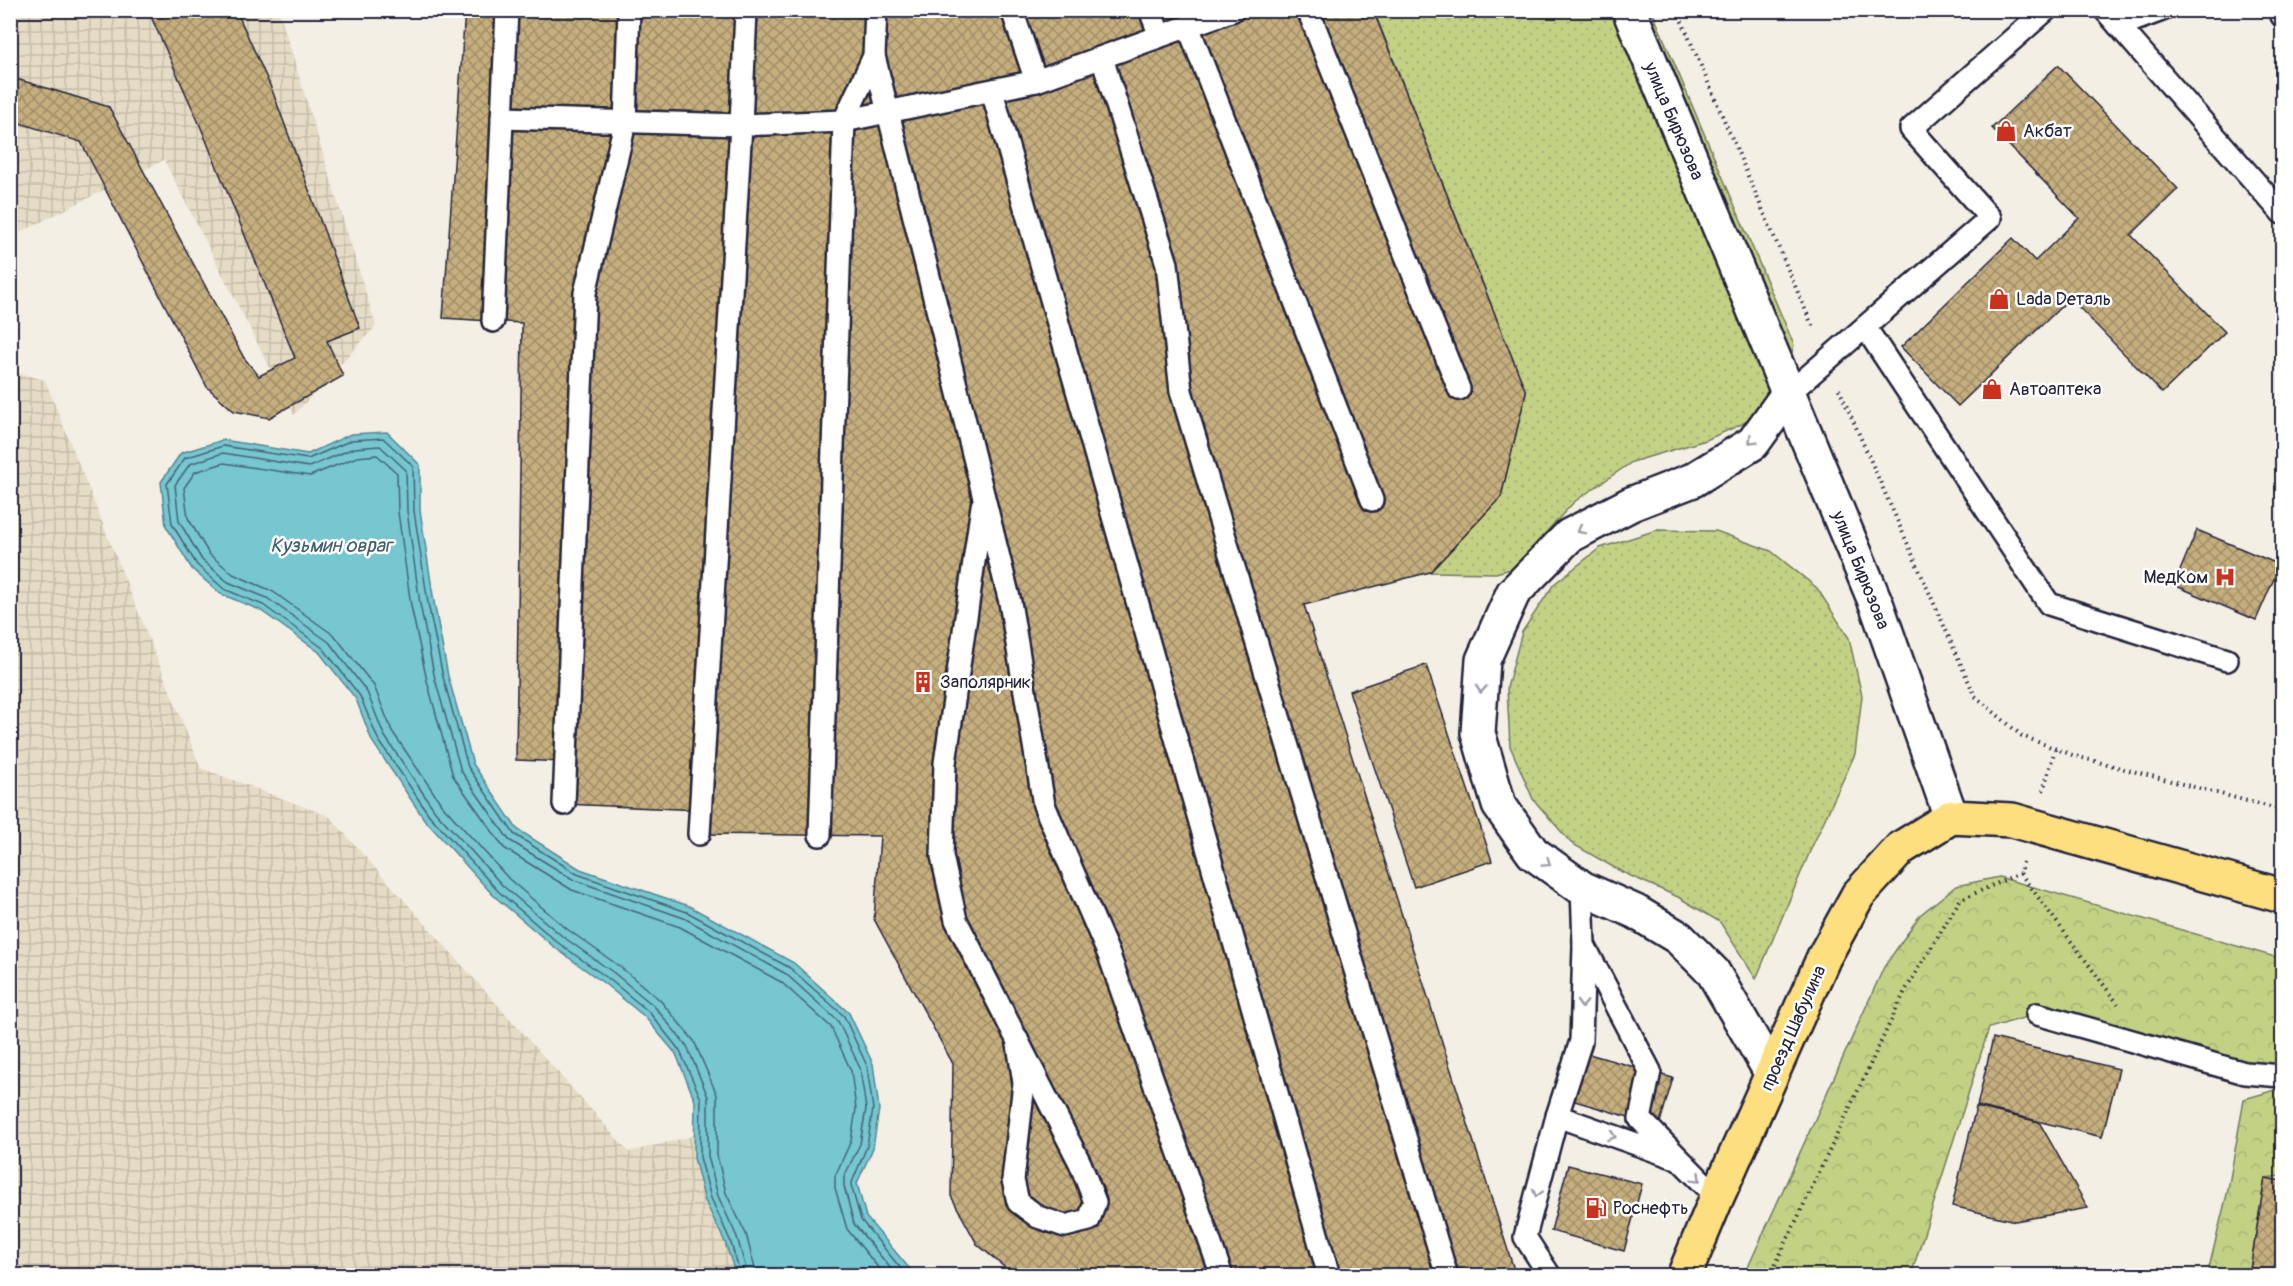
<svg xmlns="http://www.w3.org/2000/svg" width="2293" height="1286" font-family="Pangolin,sans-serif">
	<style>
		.industrial { fill: url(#industrial-grid) }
		.grass { fill: url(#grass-dots); stroke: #727a60; stroke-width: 1.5 }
		.forest { fill: url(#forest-crowns); stroke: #727a60; stroke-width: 1.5 }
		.water { fill: #76c7d0; stroke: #548594; stroke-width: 1.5 }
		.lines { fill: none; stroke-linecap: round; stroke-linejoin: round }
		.shore { stroke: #446477; stroke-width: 1.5 }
		.building { fill: url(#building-cross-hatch); stroke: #22223b; stroke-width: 1.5 }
		.service-casing { stroke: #22223b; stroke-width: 26 }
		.secondary-casing { stroke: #22223b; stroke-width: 38 }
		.primary-casing { stroke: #22223b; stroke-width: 38 }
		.path { stroke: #22223b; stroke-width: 4; stroke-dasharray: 1.5 4.5; stroke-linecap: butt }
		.service { stroke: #fff; stroke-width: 21 }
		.secondary { stroke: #fff; stroke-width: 33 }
		.primary { stroke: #fddf80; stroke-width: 33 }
		.oneway { stroke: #9c9ca7 }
		.labels { text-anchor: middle; stroke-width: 5; stroke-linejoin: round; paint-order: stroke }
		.street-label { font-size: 18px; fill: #22223b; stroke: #fff }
		.poi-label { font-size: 18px; fill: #22223b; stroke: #fff; text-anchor: start }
		.water-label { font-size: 20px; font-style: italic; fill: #3f5c6f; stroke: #fff }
	</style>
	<defs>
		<pattern id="industrial-grid" width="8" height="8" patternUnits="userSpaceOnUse" patternTransform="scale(1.5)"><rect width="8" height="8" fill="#e6dcc6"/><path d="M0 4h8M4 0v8" fill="none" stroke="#c5bcab"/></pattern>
		<pattern id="grass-dots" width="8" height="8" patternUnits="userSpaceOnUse" patternTransform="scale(1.5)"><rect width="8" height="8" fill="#c3d185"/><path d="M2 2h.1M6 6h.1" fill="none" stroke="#a7b374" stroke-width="1.8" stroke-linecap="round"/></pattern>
		<pattern id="forest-crowns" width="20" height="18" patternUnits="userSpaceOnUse" patternTransform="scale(1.5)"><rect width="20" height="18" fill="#c3d185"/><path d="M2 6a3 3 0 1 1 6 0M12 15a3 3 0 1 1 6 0" fill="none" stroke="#a7b374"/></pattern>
		<pattern id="building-cross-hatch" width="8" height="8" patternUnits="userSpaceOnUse" patternTransform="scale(1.5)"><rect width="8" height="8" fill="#c6af7e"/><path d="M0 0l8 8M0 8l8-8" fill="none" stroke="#a08e68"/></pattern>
	</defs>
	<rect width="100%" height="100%" fill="#f4efe5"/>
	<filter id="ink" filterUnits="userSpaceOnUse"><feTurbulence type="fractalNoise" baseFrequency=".0167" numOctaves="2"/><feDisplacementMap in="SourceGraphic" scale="12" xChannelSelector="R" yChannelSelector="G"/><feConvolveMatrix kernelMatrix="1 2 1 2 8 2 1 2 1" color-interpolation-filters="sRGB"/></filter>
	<g filter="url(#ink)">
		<g class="industrial">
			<polygon points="11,11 279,11 376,326 294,415 164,160 11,237"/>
			<polygon points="11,371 45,380 201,768 329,816 629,1152 763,1118 822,1275 11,1276"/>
		</g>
		<g class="grass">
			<polygon points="1416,10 1652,11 1794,345 1782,389 1758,417 1706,440 1632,462 1574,502 1537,542 1522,566 1496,573 1430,572 1501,497 1526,392 1376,16"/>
			<polygon points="1657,530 1716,531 1771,551 1817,588 1849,638 1862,696 1855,754 1811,849 1756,979 1720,922 1678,897 1622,872 1571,843 1533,799 1510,746 1507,688 1522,632 1554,584 1600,548"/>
		</g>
		<g class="forest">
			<polygon points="1999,877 2282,959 2282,1076 2037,1014 1989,1028 1911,1275 1744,1276 1884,967 1920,915 1956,886"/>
			<polygon points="2282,1088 2282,1176 2265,1178 2249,1275 2207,1276 2228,1190 2244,1099"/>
		</g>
		<polygon class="water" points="387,432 420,465 420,510 434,602 448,676 473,764 517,829 580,869 689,906 794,963 849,1013 873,1064 879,1109 873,1148 857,1183 866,1217 915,1275 736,1275 725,1242 705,1201 694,1158 695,1101 676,1054 645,1017 605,984 554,947 493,895 424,819 372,741 356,699 319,652 260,610 221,594 192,569 166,526 161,482 181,453 223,440 308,454 351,434"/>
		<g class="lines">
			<g class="shore">
				<polyline points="741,1276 730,1240 711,1198 700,1157 701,1099 680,1051 649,1012 609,979 557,942 498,891 429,815 378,739 360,696 323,648 263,605 224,589 197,565 172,524 167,484 185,458 223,446 308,459 352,440 383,438 413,466 414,511 428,603 443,677 468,767 514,834 577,874 687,912 790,968 844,1016 867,1066 873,1109 867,1146 851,1185 861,1220 907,1276"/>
				<polyline points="748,1276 737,1237 718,1196 708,1156 708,1097 687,1046 654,1006 614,973 562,936 503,886 435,811 384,735 367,692 329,642 267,598 228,582 202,560 179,521 175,485 190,464 223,453 309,467 354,448 380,446 406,470 407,511 420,604 435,679 461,771 509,840 574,880 684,918 786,974 838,1021 860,1068 866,1109 860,1144 844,1177 844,1186 854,1224 897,1276"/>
				<polyline points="757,1276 746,1234 726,1193 717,1155 717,1095 694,1041 660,1000 619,966 567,929 509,879 442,805 392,731 374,686 335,636 272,591 233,574 209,554 188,518 184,488 195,472 224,463 310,476 357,457 377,455 397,473 398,512 411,606 427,681 453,776 504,848 572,890 680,927 781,982 831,1027 851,1071 856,1109 851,1141 835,1176 835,1188 847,1229 885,1276"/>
			</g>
		</g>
		<g class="building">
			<polygon points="148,10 236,10 272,90 360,328 327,341 343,376 269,418 234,411 207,387 81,142 10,120 10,77 109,107 244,358 259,376 295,358 199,123"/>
			<polygon points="465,10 1373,10 1526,392 1501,497 1430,572 1304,605 1516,1276 1165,1276 1162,1269 1135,1276 1015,1276 977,1244 951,1196 953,1064 874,919 880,836 699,834 700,810 564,804 566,762 516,760 522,323 443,318"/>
			<polygon points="2058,65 2178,189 2131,235 2225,332 2162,393 2070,298 1958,406 1901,347 2013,238 2035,261 2079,218 1992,128"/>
			<polygon points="2197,530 2280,565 2256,620 2174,585"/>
			<polygon points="1426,665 1492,861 1414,887 1349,691"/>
			<polygon points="1993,1038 2119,1069 2102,1137 1977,1106"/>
			<polygon points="1582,1052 1673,1078 1659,1126 1568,1099"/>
			<polygon points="1976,1107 2039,1122 2088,1208 2015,1221 1952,1206"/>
			<polygon points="1568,1165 1642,1184 1624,1251 1551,1231"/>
			<polygon points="2265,1178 2282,1181 2282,1276 2249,1276"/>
		</g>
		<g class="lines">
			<defs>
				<g id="service">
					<polyline points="1012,10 1036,81"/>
					<polyline points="1150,10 1160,36"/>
					<polyline points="1308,10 1459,389"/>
					<polyline points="2105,10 2282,213"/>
					<polyline points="2280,10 2282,16"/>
					<polyline points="1188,26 1372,500"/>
					<polyline points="2119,26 2162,10"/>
					<polyline points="874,56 1010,602 1044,805 1109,955 1222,1276"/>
					<polyline points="1102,58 1167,264 1181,391 1447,1276"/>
					<polyline points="992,91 1329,1276"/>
					<polyline points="502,118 741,125 844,121 1036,81 1233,10"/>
					<polyline points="493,321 507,10"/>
					<polyline points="1865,327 2049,604 2227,660"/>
					<polyline points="1788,394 1990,218 1911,129 2046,10"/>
					<polyline points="982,506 945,763 942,856 956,920 1080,1163 1095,1202 1089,1220 1065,1226 1038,1217 1018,1202 1013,1180 1024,1083 1017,1038"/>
					<polyline points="564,804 585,293 625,123 629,10"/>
					<polyline points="699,834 741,125 746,10"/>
					<polyline points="820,835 844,121 874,56 876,10"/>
					<polyline points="1582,888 1584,945 1650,1071 1640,1119 1717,1197"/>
					<polyline points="2037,1014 2245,1073 2282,1076"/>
					<polyline points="1557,1116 1673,1157"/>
					<polyline points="1550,1276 1525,1237 1557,1116 1581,1041 1584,946"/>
				</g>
				<g id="secondary">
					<polyline points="1629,10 1877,606 1951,817"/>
					<polyline points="1772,1074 1713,972 1679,938 1636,912 1582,888 1533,853 1499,805 1478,733 1483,660 1513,593 1569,536 1631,504 1693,480 1753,443 1788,394"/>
				</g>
				<polyline id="primary" points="1684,1276 1717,1197 1824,957 1858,895 1901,848 1951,817 2012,820 2282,896"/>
			</defs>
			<use href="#service" class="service-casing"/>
			<use href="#secondary" class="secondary-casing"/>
			<use href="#primary" class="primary-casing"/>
			<g class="path">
				<polyline points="1677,10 1814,330"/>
				<polyline points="1839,389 1975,696 2022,736 2075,756 2282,810"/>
				<polyline points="2043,791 2055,749"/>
				<polyline points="2023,862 2020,873 2118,1004"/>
				<polyline points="1770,1276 1905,991 1960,900 2020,873"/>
			</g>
			<use href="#service" class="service"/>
			<use href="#secondary" class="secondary"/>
			<use href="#primary" class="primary"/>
		</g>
		<defs><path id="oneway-chevron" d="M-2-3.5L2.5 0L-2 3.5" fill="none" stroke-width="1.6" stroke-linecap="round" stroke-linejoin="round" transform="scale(1.5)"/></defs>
		<g class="oneway">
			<use href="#oneway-chevron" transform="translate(1752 440) rotate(135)"/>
			<use href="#oneway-chevron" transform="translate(1581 530) rotate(153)"/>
			<use href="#oneway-chevron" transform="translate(1481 689) rotate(94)"/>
			<use href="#oneway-chevron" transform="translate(1547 863) rotate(35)"/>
			<use href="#oneway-chevron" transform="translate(1582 1004) rotate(92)"/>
			<use href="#oneway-chevron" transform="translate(1612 1136) rotate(19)"/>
			<use href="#oneway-chevron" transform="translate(1697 1178) rotate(44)"/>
			<use href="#oneway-chevron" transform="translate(1537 1193) rotate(105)"/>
		</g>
	</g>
	<defs>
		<symbol id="shop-bare" viewBox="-9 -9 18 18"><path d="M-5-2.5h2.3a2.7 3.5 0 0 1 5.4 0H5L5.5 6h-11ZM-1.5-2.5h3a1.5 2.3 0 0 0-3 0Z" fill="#c8321e" stroke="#fff" stroke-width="2.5" paint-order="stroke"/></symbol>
		<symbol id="hospital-bare" viewBox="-9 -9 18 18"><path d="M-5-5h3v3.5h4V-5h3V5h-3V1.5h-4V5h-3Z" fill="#c8321e" stroke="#fff" stroke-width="2.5" paint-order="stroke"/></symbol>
		<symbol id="building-bare" viewBox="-9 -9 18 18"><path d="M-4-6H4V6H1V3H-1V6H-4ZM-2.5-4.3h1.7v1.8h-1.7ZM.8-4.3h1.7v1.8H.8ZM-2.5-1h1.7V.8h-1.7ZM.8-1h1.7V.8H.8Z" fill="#c8321e" stroke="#fff" stroke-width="2.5" paint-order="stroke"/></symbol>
		<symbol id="fuel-bare" viewBox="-9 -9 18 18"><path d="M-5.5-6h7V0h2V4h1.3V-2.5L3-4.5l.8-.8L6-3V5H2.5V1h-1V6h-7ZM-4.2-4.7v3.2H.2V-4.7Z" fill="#c8321e" stroke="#fff" stroke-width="2.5" paint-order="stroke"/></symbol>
	</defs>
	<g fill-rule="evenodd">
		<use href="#shop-bare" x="1991" y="116" width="30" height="30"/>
		<use href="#shop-bare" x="1984" y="284" width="30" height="30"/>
		<use href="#shop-bare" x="1977" y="374" width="30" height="30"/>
		<use href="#hospital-bare" x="2210" y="562" width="30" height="30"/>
		<use href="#building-bare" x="908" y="667" width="30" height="30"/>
		<use href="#fuel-bare" x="1581" y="1193" width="30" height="30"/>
	</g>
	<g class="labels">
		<g class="street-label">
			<text transform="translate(1674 121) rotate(67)" y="6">улица Бирюзова</text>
			<text transform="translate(1861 570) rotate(68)" y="6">улица Бирюзова</text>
			<text transform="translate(1793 1028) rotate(-66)" y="6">проезд Шабулина</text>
		</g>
		<g class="poi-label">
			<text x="2023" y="137">Акбат</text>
			<text x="2016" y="305">Lada Dеталь</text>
			<text x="2009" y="395">Автоаптека</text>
			<text x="2208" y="583" text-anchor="end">МедКом</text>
			<text x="940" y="688">Заполярник</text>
			<text x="1613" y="1214">Роснефть</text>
		</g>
		<g class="water-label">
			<text x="331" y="552">Кузьмин овраг</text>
		</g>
	</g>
	<rect width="2293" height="1286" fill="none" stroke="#fff" stroke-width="36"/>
	<rect x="18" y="18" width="2257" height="1250" fill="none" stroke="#22223b" stroke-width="2" filter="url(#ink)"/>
</svg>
